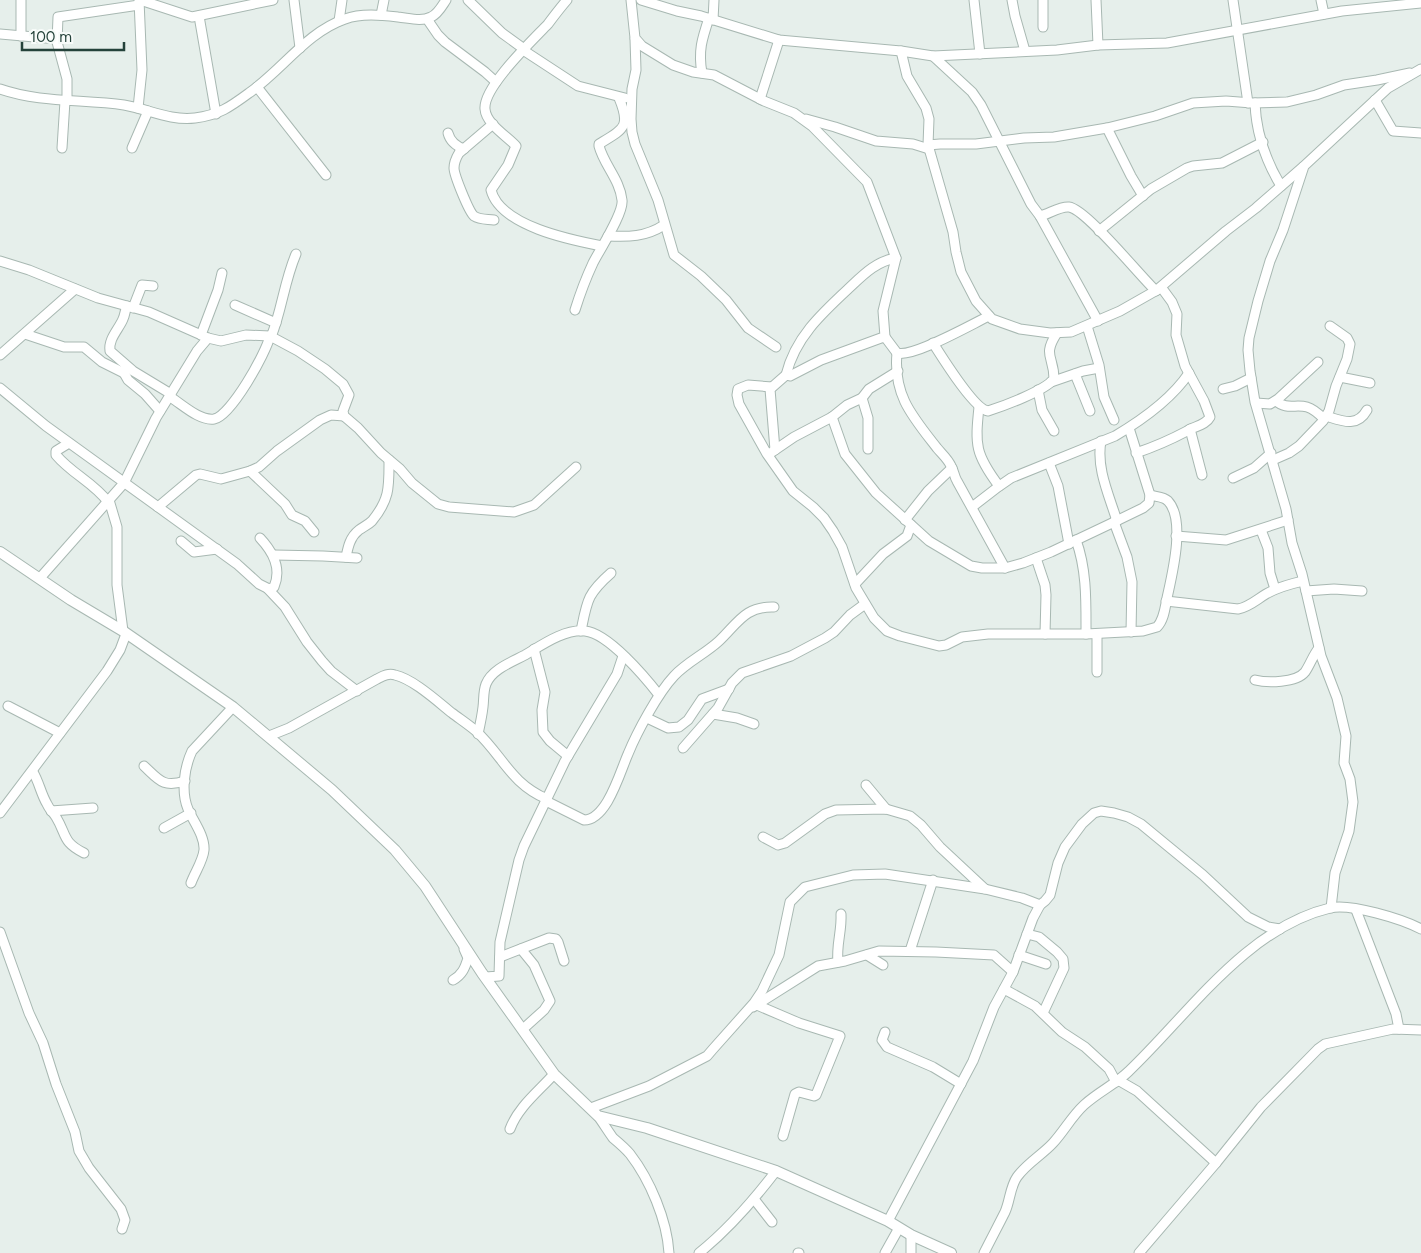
<svg xmlns="http://www.w3.org/2000/svg" width="1421" height="1253" font-family="Figtree,sans-serif">
	<style>
		.lines { fill: none; stroke-linecap: round; stroke-linejoin: round }
		.minor-casing { stroke: #a8b8b2; stroke-width: 11 }
		.tertiary-casing { stroke: #a8b8b2; stroke-width: 12 }
		.minor { stroke: #fff; stroke-width: 9 }
		.tertiary { stroke: #fff; stroke-width: 10 }
	</style>
	<rect width="100%" height="100%" fill="#e6efeb"/>
	<g class="lines">
		<defs>
			<g id="minor">
				<polyline points="21,0 21,36"/>
				<polyline points="140,0 192,17 273,0"/>
				<polyline points="294,0 300,48"/>
				<polyline points="468,0 502,33 524,49"/>
				<path d="M567,0c-7,8 -13,16 -19,24 -15,16 -65,63 -63,85 1,15 22,27 31,37l-8,19 -17,25c9,36 80,50 111,56"/>
				<polyline points="631,0 635,38 642,46 673,65 693,72 714,75 764,101 794,113 812,126 867,182 896,258 883,311 885,337"/>
				<polyline points="641,0 677,11 701,16 779,40 901,51 933,56 1057,50 1098,45 1167,43 1342,11 1421,3"/>
				<polyline points="974,0 980,54"/>
				<polyline points="1012,0 1015,16 1025,51"/>
				<polyline points="1043,0 1043,27"/>
				<polyline points="1096,0 1098,45"/>
				<polyline points="1233,0 1248,103"/>
				<polyline points="1321,0 1324,14"/>
				<polyline points="381,15 384,0"/>
				<polyline points="199,16 216,114"/>
				<polyline points="427,19 438,35 445,42 485,72 496,82"/>
				<polyline points="713,20 714,0"/>
				<polyline points="339,21 342,0"/>
				<polyline points="0,34 57,39"/>
				<polyline points="635,39 636,70 632,89 631,119 632,132 635,144 658,200 674,255 701,276 726,300 748,328 776,347"/>
				<polyline points="523,50 578,86 625,98"/>
				<polyline points="901,51 907,76 926,108 929,119 928,145 953,232 956,252 961,272 976,301 992,319 1020,329 1050,333 1071,332 1120,311 1157,290 1226,231 1256,208 1303,167"/>
				<polyline points="933,56 972,92 981,105 1031,204 1040,216 1098,321"/>
				<path d="M702,73c-4,-22 0,-34 7,-55"/>
				<polyline points="257,87 326,175"/>
				<path d="M0,89c40,14 83,10 124,16 24,4 46,16 71,13 24,-3 35,-11 54,-25 33,-23 58,-61 96,-74 16,-6 36,-4 53,-2 11,1 23,5 33,0 7,-3 11,-11 15,-17"/>
				<polyline points="760,99 779,40"/>
				<polyline points="1375,100 1393,131 1421,133"/>
				<polyline points="67,101 67,79 57,42 58,17 139,5"/>
				<path d="M1255,103c1,29 11,58 26,83"/>
				<polyline points="138,108 142,70 139,0"/>
				<polyline points="806,119 835,127 876,141 913,144 929,149"/>
				<path d="M493,124l-34,29c-3,5 -5,9 -5,15 0,7 15,44 20,48 6,4 13,3 20,4"/>
				<polyline points="1107,128 1131,176 1143,196"/>
				<path d="M448,133c2,8 8,13 16,16"/>
				<polyline points="928,145 940,144 976,144 1024,138 1054,137 1107,128 1155,116 1193,103 1226,101 1252,103 1287,102 1316,95 1344,85 1377,80 1410,73"/>
				<polyline points="62,148 65,101"/>
				<polyline points="132,148 148,111"/>
				<path d="M1040,216c9,-2 20,-10 29,-9 17,2 71,69 87,84"/>
				<polyline points="1099,231 1151,189 1187,168 1193,166 1222,163 1263,142"/>
				<path d="M608,236c20,1 38,1 56,-11"/>
				<polyline points="0,261 29,270 98,298 149,312 208,338 221,341 246,335 270,336 298,351 325,369 343,384 349,395 343,411 344,416 358,428 381,453 400,469 412,483 438,504 449,507 514,512 534,505 576,467"/>
				<polyline points="235,305 276,323"/>
				<path d="M127,306c-2,4 -2,9 -4,13 -4,10 -15,20 -13,32l23,20 38,23"/>
				<polyline points="133,308 142,285 153,286"/>
				<path d="M575,310c5,-16 11,-32 18,-47 7,-14 31,-50 29,-63 -2,-20 -18,-35 -23,-54v-2c25,-15 32,-17 20,-46"/>
				<polyline points="1087,326 1099,365 1104,397 1114,420"/>
				<polyline points="25,334 64,347 84,347 102,362 124,373"/>
				<polyline points="201,335 218,290 222,273"/>
				<path d="M271,337c11,-27 13,-55 25,-83"/>
				<path d="M933,343c9,14 41,66 55,68 16,-5 56,-20 66,-32 0,-23 -12,-23 3,-46"/>
				<path d="M897,353c-4,42 15,63 40,95 5,6 11,11 14,18 3,5 3,10 6,15 16,29 32,58 48,87"/>
				<polyline points="0,355 75,289"/>
				<polyline points="125,368 124,373 128,380 145,394 160,411"/>
				<polyline points="1075,374 1090,411"/>
				<path d="M786,375c9,-37 35,-61 62,-86 14,-13 28,-28 48,-31"/>
				<polyline points="1340,377 1370,383"/>
				<polyline points="1051,382 1083,371 1099,368"/>
				<path d="M772,387l-24,-2 -10,4 -1,6 2,9 28,50 26,37 20,16 11,11 9,13 9,16 14,41 18,30 13,13 13,5 39,10 7,-1 16,-8 26,-3h98l57,-3 14,-4c7,-7 8,-19 10,-29 5,-23 19,-78 1,-97 -5,-5 -12,-4 -18,-6"/>
				<path d="M0,388l46,38 191,138 22,20 10,5 5,-2c8,-19 -1,-35 -14,-49"/>
				<polyline points="1223,389 1235,386 1251,378"/>
				<polyline points="1038,390 1042,410 1054,431"/>
				<path d="M170,397c12,7 29,24 44,22 17,-3 52,-66 56,-83"/>
				<polyline points="862,398 868,418 868,449"/>
				<path d="M1276,401c10,9 20,3 31,6 7,2 12,7 17,12"/>
				<polyline points="1256,403 1270,404 1278,399 1318,362"/>
				<path d="M979,407c-4,38 -4,47 20,79"/>
				<path d="M1326,416c16,5 31,12 41,-6"/>
				<polyline points="832,417 845,454 876,493 929,541 971,566 982,568 1005,568 1023,563 1051,552 1110,524 1143,508 1149,503 1150,495 1129,428"/>
				<polyline points="1190,429 1202,475"/>
				<path d="M1101,441c-5,27 8,54 16,80"/>
				<path d="M69,443l-13,8v4c16,19 38,28 52,47"/>
				<path d="M775,450l-5,-61 16,-14 4,1 31,-16 60,-22 4,-1 12,16c16,5 75,-29 92,-37"/>
				<polyline points="772,452 794,437 832,417 847,405 862,398 869,389 898,371"/>
				<path d="M1136,453c18,-6 34,-13 51,-22 8,-5 19,-6 23,-14l-6,-16 -19,-35 -9,-31 1,-21 -5,-12 -11,-15"/>
				<polyline points="1273,460 1289,453 1299,446 1323,421 1329,411 1336,386 1347,359 1350,344 1347,338 1330,326"/>
				<polyline points="1049,463 1058,486 1069,544"/>
				<polyline points="250,471 285,504 292,515 305,521 314,532"/>
				<polyline points="1233,478 1254,468 1271,453"/>
				<polyline points="109,500 117,527 117,585 123,631"/>
				<polyline points="158,507 196,475 200,474 221,479 250,471 259,467 277,451 320,420 331,415 344,416"/>
				<path d="M972,507l26,-20 13,-9 104,-42c27,-16 56,-36 74,-63"/>
				<polyline points="905,520 928,491 952,468"/>
				<polyline points="1114,522 1127,557 1132,582 1131,632"/>
				<polyline points="1261,530 1268,548 1270,573 1275,589"/>
				<polyline points="1176,536 1226,540 1288,520"/>
				<path d="M1076,540c11,30 10,63 10,94"/>
				<polyline points="181,541 194,552 217,549"/>
				<polyline points="274,555 323,556 357,558"/>
				<path d="M346,557c2,-10 4,-20 13,-27 4,-3 9,-5 13,-9 18,-22 17,-34 17,-61"/>
				<polyline points="1036,558 1045,585 1046,595 1045,634"/>
				<polyline points="40,578 124,483 156,418 197,351 208,338"/>
				<polyline points="855,584 883,554 907,536 911,525"/>
				<polyline points="268,589 285,607 307,642 322,661 331,671 357,691"/>
				<polyline points="1306,591 1334,589 1362,591"/>
				<path d="M1166,601l72,8c11,-2 18,-9 28,-15 12,-7 24,-10 37,-13"/>
				<path d="M581,631c6,-30 6,-37 30,-58"/>
				<polyline points="1097,634 1097,672"/>
				<polyline points="534,649 545,692 542,710 543,732 550,741 568,756"/>
				<path d="M1255,680c12,3 41,3 50,-8 5,-7 8,-17 14,-24"/>
				<polyline points="8,706 60,733"/>
				<polyline points="713,714 737,718 754,724"/>
				<polyline points="647,718 668,728 679,727 688,720 702,699 729,689"/>
				<path d="M478,734c2,-9 4,-18 5,-27 1,-7 0,-15 3,-23 6,-15 26,-22 39,-29 17,-10 39,-26 60,-24 23,2 60,46 74,64"/>
				<path d="M269,736l20,-8 88,-49c6,-3 11,-6 18,-4 18,4 42,26 57,38 8,6 17,12 24,18 27,25 34,52 71,68"/>
				<polyline points="683,748 718,708 732,683 742,673 791,656 825,638 834,632 850,615 865,604"/>
				<path d="M144,766c15,14 19,22 41,15"/>
				<path d="M33,772c6,10 8,22 14,32 2,5 6,8 9,13 11,18 6,25 28,36"/>
				<polyline points="866,785 886,809"/>
				<path d="M546,801l38,19c23,0 36,-48 44,-66 9,-22 30,-61 46,-78 13,-14 31,-22 45,-35 19,-18 26,-35 55,-34"/>
				<polyline points="51,811 93,808"/>
				<polyline points="0,813 107,671 120,650 126,634"/>
				<polyline points="164,828 191,813"/>
				<polyline points="763,837 778,845 785,843 825,814 836,810 886,809 910,816 921,825 940,847 985,889"/>
				<path d="M191,883c4,-11 12,-22 13,-33 1,-14 -11,-29 -16,-41 -7,-17 -4,-41 4,-58l41,-44"/>
				<polyline points="1331,908 1335,873 1349,831 1353,802 1350,779 1344,763 1346,736 1337,698 1321,656 1302,574 1292,543 1286,509 1255,402 1250,371 1248,350 1249,338 1258,301 1270,261 1283,230 1304,166 1388,88 1421,69"/>
				<polyline points="1356,910 1396,1014 1399,1029"/>
				<polyline points="0,932 29,1013 43,1043 56,1084 75,1132 79,1151 89,1168 121,1209 125,1220 122,1229"/>
				<polyline points="1027,934 1039,937 1057,952 1063,959 1064,968 1043,1013"/>
				<polyline points="521,949 534,965 550,1001 544,1010 523,1029"/>
				<polyline points="910,951 933,880"/>
				<polyline points="867,955 883,965"/>
				<polyline points="1019,955 1046,964"/>
				<polyline points="500,957 549,938 556,939 558,942 564,961"/>
				<path d="M838,962c-2,-17 4,-31 3,-48"/>
				<polyline points="486,977 499,976 500,942 519,860 524,846 565,761 617,674 623,656"/>
				<path d="M453,980c9,-5 12,-12 15,-22l-4,-9"/>
				<polyline points="1004,989 1035,1006 1062,1032 1085,1047 1109,1069 1116,1082"/>
				<polyline points="757,1005 799,1023 840,1036 816,1095 814,1096 799,1092 795,1094 783,1136"/>
				<polyline points="753,1007 818,966 845,961 879,951 936,952 994,955 1013,972"/>
				<polyline points="885,1032 882,1040 887,1047 933,1067 961,1084"/>
				<polyline points="1118,1080 1137,1091 1216,1163"/>
				<polyline points="591,1108 649,1086 707,1056 713,1049 754,1003 762,991 779,955 790,902 805,887 853,875 885,874 985,889 1022,898 1040,905"/>
				<path d="M598,1116c5,7 10,15 15,22 6,5 12,10 17,16 20,26 37,66 39,99"/>
				<path d="M510,1129c8,-22 29,-38 44,-55"/>
				<polyline points="754,1199 772,1222"/>
				<polyline points="888,1221 973,1061 994,1007 1013,972 1033,918 1040,905 1045,901 1050,895 1058,863 1065,847 1082,824 1094,813 1101,811 1114,813 1128,817 1141,824 1203,875 1248,917 1268,927 1280,929"/>
				<polyline points="911,1235 911,1253"/>
				<path d="M699,1253c30,-24 54,-52 77,-82"/>
				<polyline points="798,1253 799,1253"/>
				<polyline points="885,1253 899,1228"/>
				<path d="M984,1253c7,-14 14,-27 21,-41 5,-11 5,-25 12,-35 10,-14 25,-22 36,-34 11,-12 19,-27 31,-38 14,-13 32,-21 45,-34 59,-56 117,-143 201,-163 20,-5 72,11 91,21"/>
				<polyline points="1139,1253 1216,1163 1261,1107 1318,1049 1325,1044 1393,1029 1421,1030"/>
			</g>
			<polyline id="tertiary" points="0,552 71,600 123,631 233,707 332,790 395,850 425,886 482,973 554,1074 598,1116 647,1128 776,1171 888,1221 911,1235 951,1253"/>
		</defs>
		<use href="#minor" class="minor-casing"/>
		<use href="#tertiary" class="tertiary-casing"/>
		<use href="#minor" class="minor"/>
		<use href="#tertiary" class="tertiary"/>
	</g>
	<path d="M22 42v8h102v-8" fill="none" stroke="#24423a" stroke-width="2.5"/>
	<text x="30" y="42" font-size="15" fill="#24423a" stroke="#f7fbf9" stroke-width="4" paint-order="stroke">100 m</text>
</svg>
